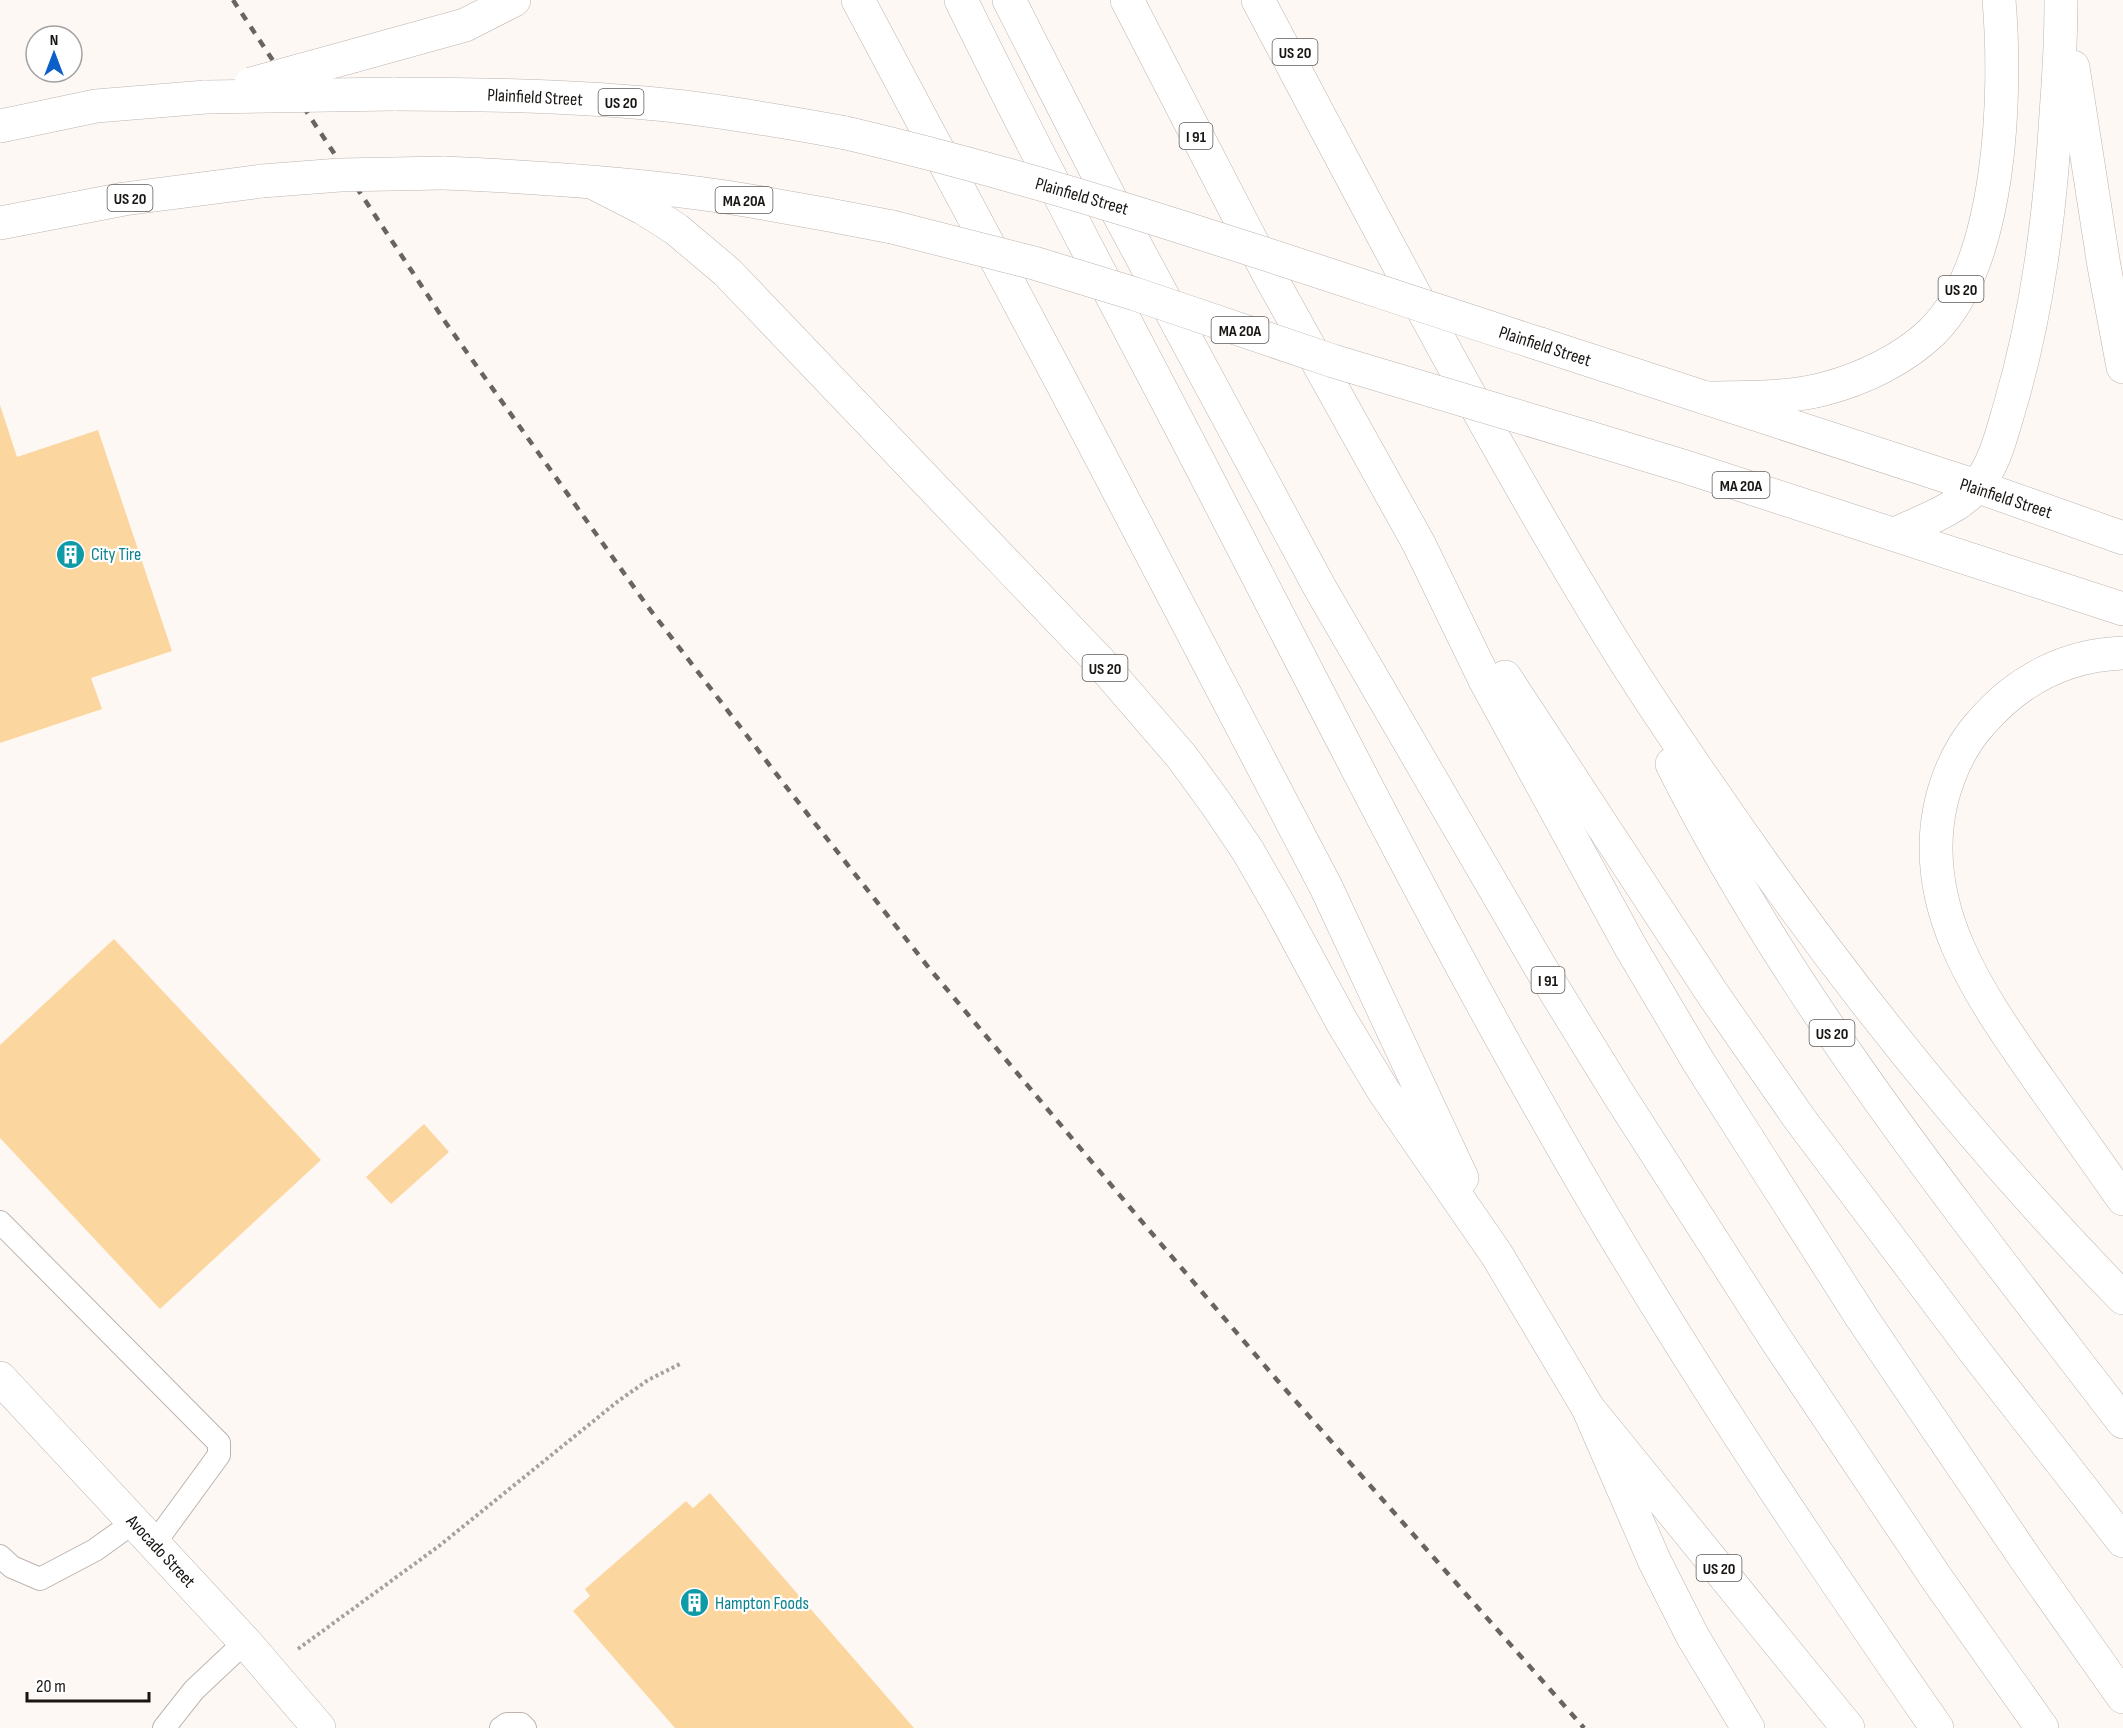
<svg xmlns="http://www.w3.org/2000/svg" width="2123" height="1728" font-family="'Sofia Sans Condensed',sans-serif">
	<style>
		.building { fill: #fcd69f }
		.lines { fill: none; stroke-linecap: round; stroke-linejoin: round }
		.lane-casing { stroke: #bdb4af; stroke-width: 24 }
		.street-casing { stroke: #bdb4af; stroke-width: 34 }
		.primary-casing { stroke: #bdb4af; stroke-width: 34 }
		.highway-casing { stroke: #bdb4af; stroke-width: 34 }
		.path { stroke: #a6a19f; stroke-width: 4; stroke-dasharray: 3 3; stroke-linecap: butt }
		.lane { stroke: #fff; stroke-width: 22 }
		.street { stroke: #fff; stroke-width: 33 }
		.primary { stroke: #fff; stroke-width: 33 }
		.highway { stroke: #fff; stroke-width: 33 }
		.rail { stroke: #686462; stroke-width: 4.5; stroke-dasharray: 8 8; stroke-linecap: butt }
		.primary-bridge-casing { stroke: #bdb4af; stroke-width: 34; stroke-linecap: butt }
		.primary-bridge { stroke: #fff; stroke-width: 33 }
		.labels { text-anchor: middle; stroke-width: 4.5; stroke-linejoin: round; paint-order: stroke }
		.shield { fill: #fff; stroke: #5d5b5a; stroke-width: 1.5 }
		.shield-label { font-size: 16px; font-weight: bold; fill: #181513 }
		.street-label { font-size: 18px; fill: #181513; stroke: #fff }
		.culture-label { font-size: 18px; fill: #0d838f; stroke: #fff; text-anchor: start }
	</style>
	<rect width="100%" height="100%" fill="#fef8f5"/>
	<g class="building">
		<polygon points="0,405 17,457 98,430 172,651 91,678 102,709 0,743"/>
		<polygon points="114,939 321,1160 160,1309 0,1138 0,1045"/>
		<polygon points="424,1124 449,1152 391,1204 366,1177"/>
		<polygon points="710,1493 914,1728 675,1728 573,1611 590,1596 585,1589 686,1501 693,1508"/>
	</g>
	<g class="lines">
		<defs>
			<g id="lane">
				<polyline points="0,1222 219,1443 219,1455 154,1544"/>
				<polyline points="0,1556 12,1567 40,1579 95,1550 134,1522"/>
				<polyline points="164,1728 194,1690 245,1642"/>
				<polyline points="501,1728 507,1724 521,1724 525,1728"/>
			</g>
			<polyline id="street" points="0,1378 247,1644 319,1728"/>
			<g id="primary">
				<polyline points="858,0 1062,383 1326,887 1462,1178"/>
				<polyline points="353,56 465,25 514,0"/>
				<path d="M393,94c97,0 195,2 291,13 55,7 108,16 162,26"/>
				<polyline points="0,126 96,106 206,97"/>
				<path d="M443,173c95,4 189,10 283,24 56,9 111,19 166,30"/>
				<polyline points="594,183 643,208 676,229 727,272 1100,662 1182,757 1217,805 1248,851 1279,905 1342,1022 1383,1090 1497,1255 1588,1408 1655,1562 1693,1637 1748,1728"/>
				<polyline points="0,223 124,199 262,181"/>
				<polyline points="1540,344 1976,486 2123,538"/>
				<polyline points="1587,437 1686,467 2123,609"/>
				<path d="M2123,653c-57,2 -105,27 -142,70 -20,22 -33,51 -40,80 -24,106 41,195 98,277 28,40 56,79 84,119"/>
			</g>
			<g id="highway">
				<path d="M961,0c77,158 161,314 242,470 115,222 227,445 351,662 117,206 248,402 383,596"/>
				<polyline points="1009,0 1110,198 1320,588 1539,965 1619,1095 1775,1338 1937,1579 2042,1728"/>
				<polyline points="1127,0 1267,271 1419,544 1485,680 1630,946 1698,1061 1862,1318 2025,1558 2123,1697"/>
				<path d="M1258,0c114,215 227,433 354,640 32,52 66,102 100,151 123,180 259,351 411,507"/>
				<polyline points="2073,67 2104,266 2123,367"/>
				<path d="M1706,398c39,-1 80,1 118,-9 38,-10 79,-29 108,-57 70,-69 75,-239 67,-332"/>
				<path d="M1895,534c27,-13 62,-24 82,-48 18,-22 25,-53 33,-80 28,-95 40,-193 46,-292 3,-38 5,-76 5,-114"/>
				<polyline points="1505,677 1712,993 1799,1118 1976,1353 2123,1541"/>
				<path d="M1672,764c120,239 289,447 451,658"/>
				<polyline points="1588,1408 1848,1728"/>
			</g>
		</defs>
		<use href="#lane" class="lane-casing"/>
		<use href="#street" class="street-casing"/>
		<use href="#primary" class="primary-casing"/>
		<use href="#highway" class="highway-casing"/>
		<polyline class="path" points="298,1649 439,1546 617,1402 648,1380 682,1363"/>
		<use href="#lane" class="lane"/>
		<use href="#street" class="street"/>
		<use href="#primary" class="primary"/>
		<use href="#highway" class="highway"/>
		<polyline class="rail" points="233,0 446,323 648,607 791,793 929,968 1138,1217 1277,1380 1584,1728"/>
		<defs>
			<g id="primary-bridge">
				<polyline points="251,84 353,56"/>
				<polyline points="206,97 393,94"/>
				<path d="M846,133c236,55 464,137 694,211"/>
				<polyline points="262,181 340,175 443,173"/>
				<polyline points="892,227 1034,263 1135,294 1333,361 1587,437"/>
			</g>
		</defs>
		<use href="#primary-bridge" class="primary-bridge-casing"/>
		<use href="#primary-bridge" class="primary-bridge"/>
	</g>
	<defs>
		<symbol id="building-disc" viewBox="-11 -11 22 22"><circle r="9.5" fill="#0f9aa8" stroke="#fff"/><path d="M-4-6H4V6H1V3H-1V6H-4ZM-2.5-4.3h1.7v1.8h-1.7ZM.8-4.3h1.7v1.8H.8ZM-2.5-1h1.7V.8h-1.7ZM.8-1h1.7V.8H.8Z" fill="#fff"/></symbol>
	</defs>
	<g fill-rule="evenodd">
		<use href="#building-disc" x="54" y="538" width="33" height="33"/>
		<use href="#building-disc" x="678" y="1586" width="33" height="33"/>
	</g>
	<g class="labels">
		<g class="shield">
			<rect x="1272.5" y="39" width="45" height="26" rx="4.5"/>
			<rect x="598.5" y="89" width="45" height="26" rx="4.5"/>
			<rect x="1179.5" y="123" width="33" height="26" rx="4.5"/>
			<rect x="107.5" y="185" width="45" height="26" rx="4.5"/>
			<rect x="715.5" y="187" width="57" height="26" rx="4.5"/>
			<rect x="1938.5" y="276" width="45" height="26" rx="4.5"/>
			<rect x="1211.5" y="317" width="57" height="26" rx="4.5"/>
			<rect x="1712.5" y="472" width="57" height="26" rx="4.5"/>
			<rect x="1082.5" y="655" width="45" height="26" rx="4.5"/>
			<rect x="1531.5" y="967" width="33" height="26" rx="4.5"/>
			<rect x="1809.5" y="1020" width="45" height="26" rx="4.5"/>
			<rect x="1696.5" y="1555" width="45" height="26" rx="4.5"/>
		</g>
		<g class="shield-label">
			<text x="1295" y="58">US 20</text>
			<text x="621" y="108">US 20</text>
			<text x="1196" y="142">I 91</text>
			<text x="130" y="204">US 20</text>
			<text x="744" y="206">MA 20A</text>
			<text x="1961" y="295">US 20</text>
			<text x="1240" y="336">MA 20A</text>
			<text x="1741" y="491">MA 20A</text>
			<text x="1105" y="674">US 20</text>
			<text x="1548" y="986">I 91</text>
			<text x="1832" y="1039">US 20</text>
			<text x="1719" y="1574">US 20</text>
		</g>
		<g class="street-label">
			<text transform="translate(535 97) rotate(3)" y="6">Plainfield Street</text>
			<text transform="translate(1082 196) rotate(16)" y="6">Plainfield Street</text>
			<text transform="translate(1545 346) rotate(18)" y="6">Plainfield Street</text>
			<text transform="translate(2006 498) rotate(18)" y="6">Plainfield Street</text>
			<text transform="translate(161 1551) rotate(47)" y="6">Avocado Street</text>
		</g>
		<g class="culture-label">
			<text x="91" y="560">City Tire</text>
			<text x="715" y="1609">Hampton Foods</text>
		</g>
	</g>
	<g transform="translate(54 54)"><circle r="28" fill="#ffffff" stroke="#a3a1a1" stroke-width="1.5"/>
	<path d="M0-4.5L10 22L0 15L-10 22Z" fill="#0c5fc8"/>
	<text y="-9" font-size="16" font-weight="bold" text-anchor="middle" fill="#181513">N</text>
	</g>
	<path d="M27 1692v9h122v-9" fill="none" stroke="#181513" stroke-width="3"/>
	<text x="36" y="1692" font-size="18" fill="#181513" stroke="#ffffff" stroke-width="4.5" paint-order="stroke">20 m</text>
</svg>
